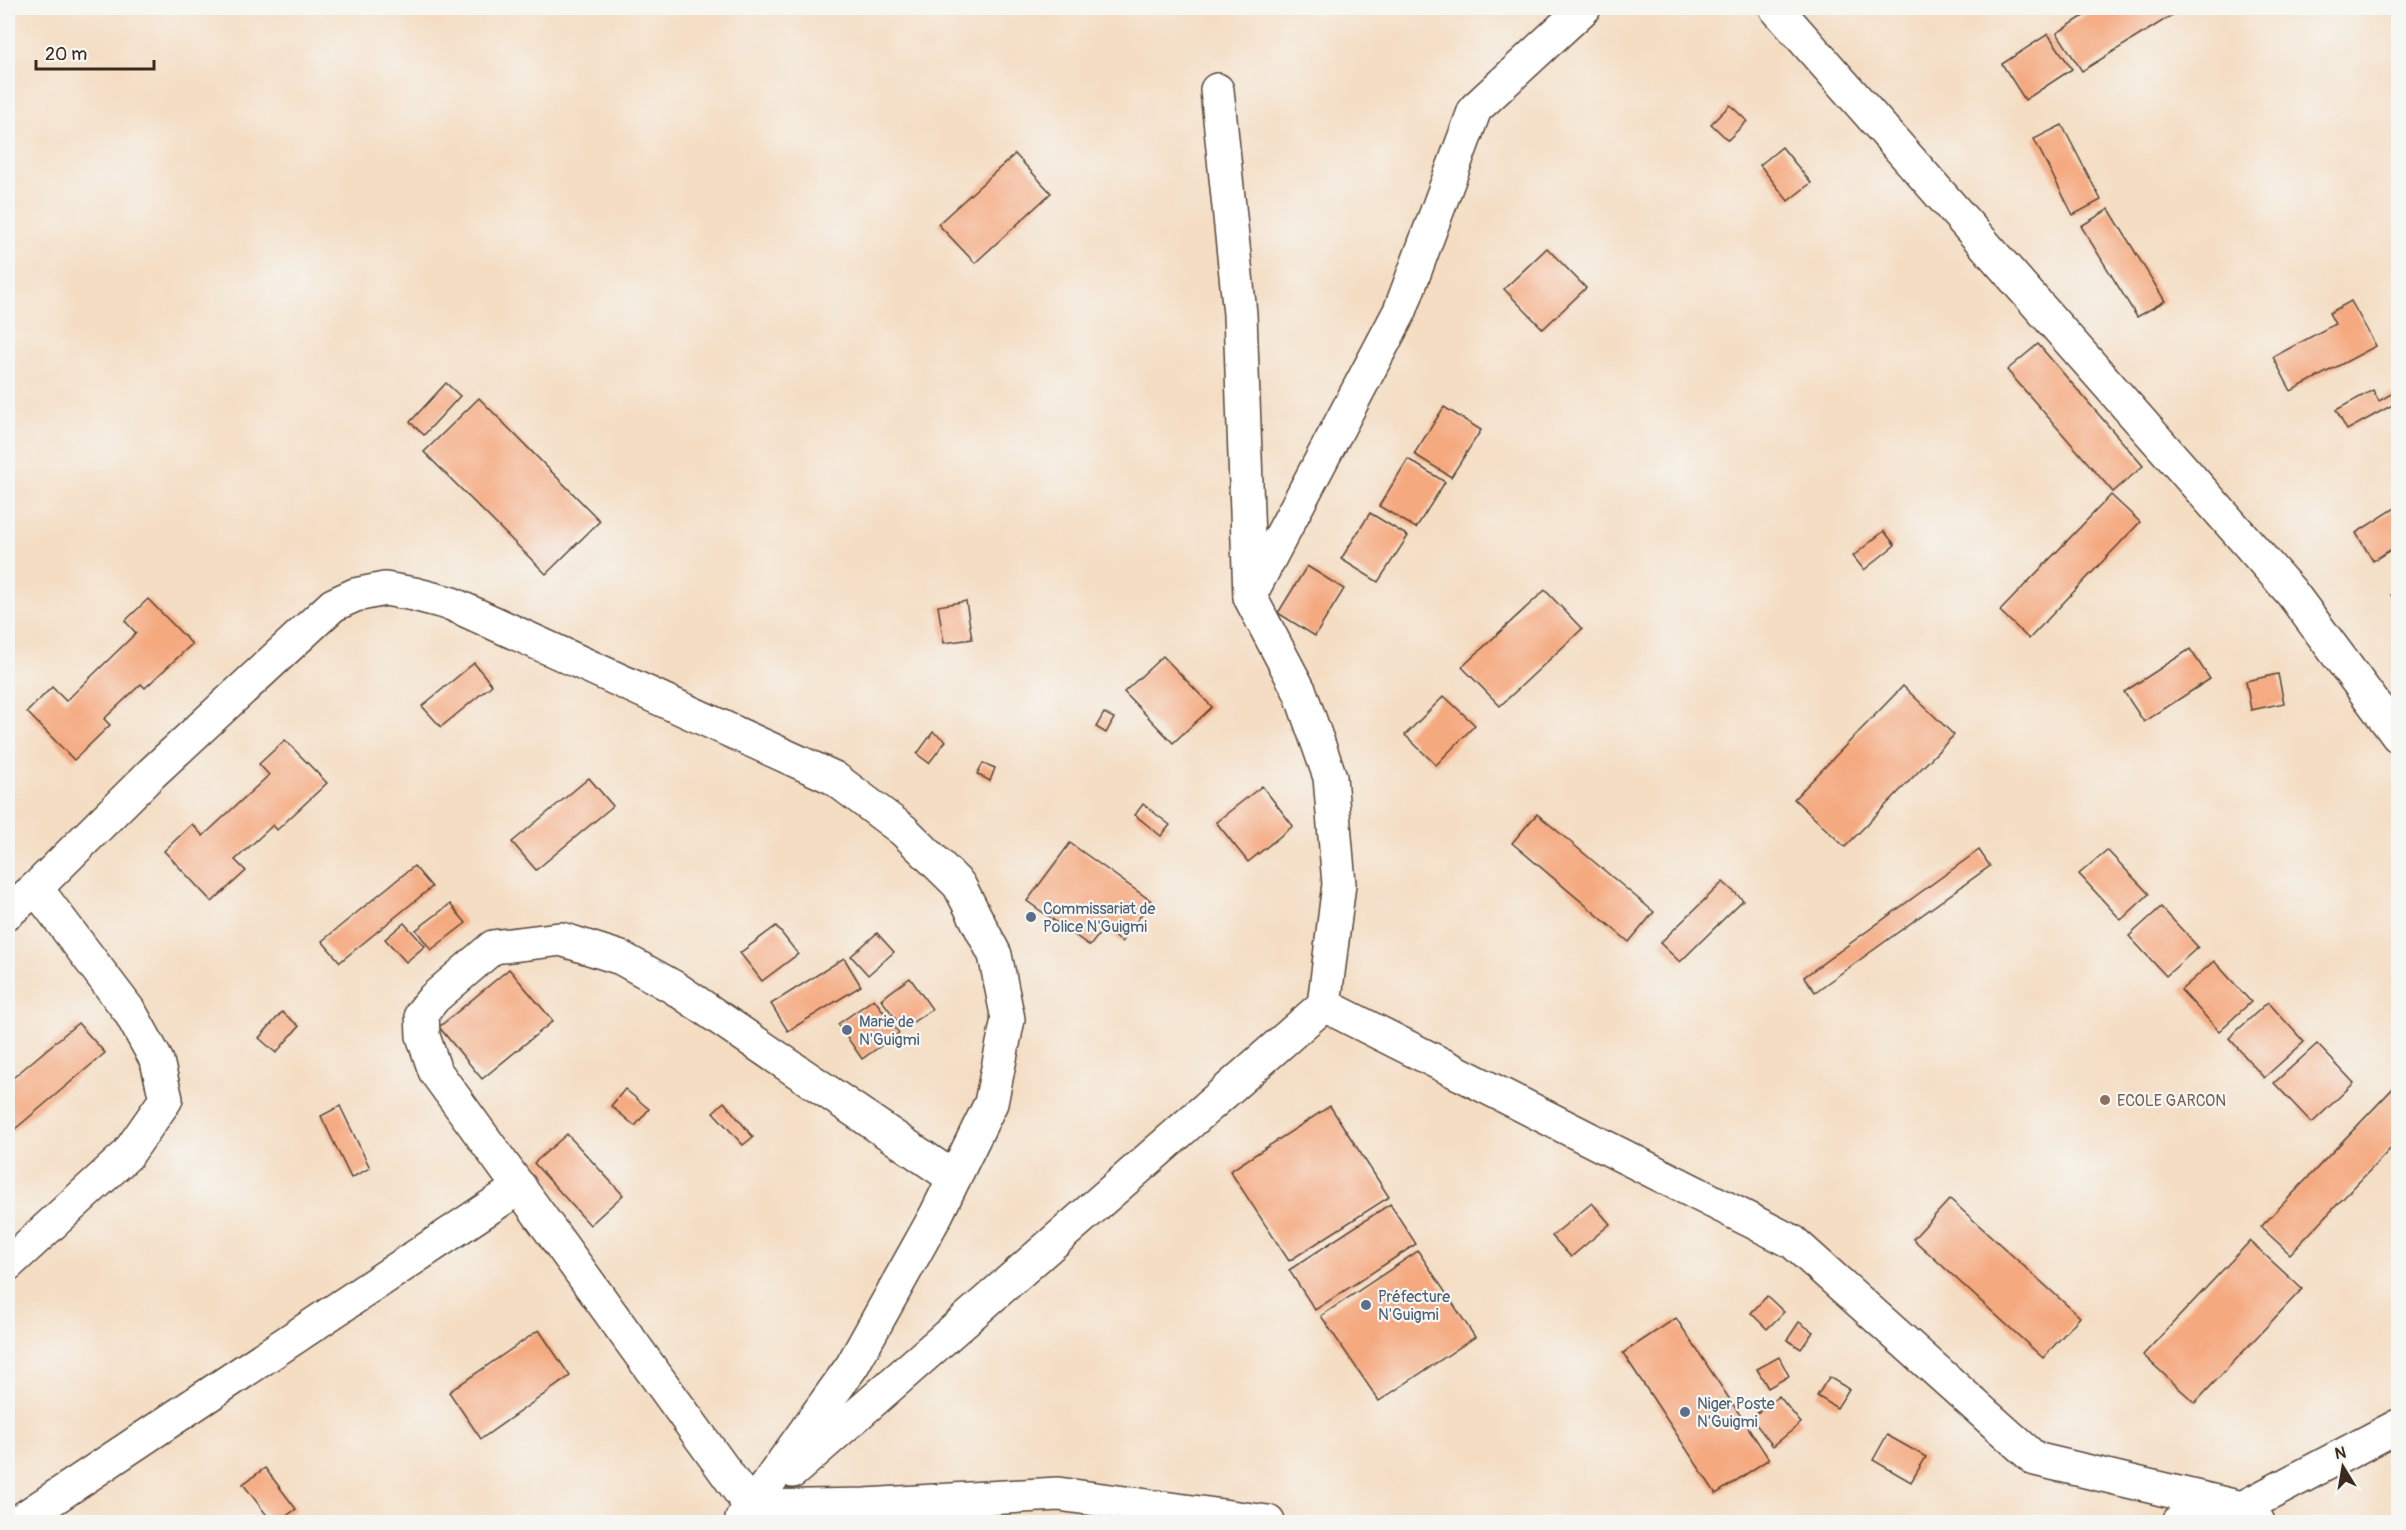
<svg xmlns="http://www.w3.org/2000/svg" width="2406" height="1530" font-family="Pangolin,sans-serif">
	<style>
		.building { fill: #f5a97f }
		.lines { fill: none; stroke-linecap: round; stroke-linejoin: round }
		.street-casing { stroke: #574537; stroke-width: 36 }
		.secondary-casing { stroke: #574537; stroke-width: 36 }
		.street { stroke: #fff; stroke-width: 33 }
		.secondary { stroke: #fff; stroke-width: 33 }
		.service-dot { fill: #5c6f8a; stroke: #f6f6f2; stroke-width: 2 }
		.education-dot { fill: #8d6e63; stroke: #f6f6f2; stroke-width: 2 }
		.labels { text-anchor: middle; stroke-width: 4.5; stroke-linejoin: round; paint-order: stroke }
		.service-label { font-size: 16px; fill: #4e5e75; stroke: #f6f6f2; text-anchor: start }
		.education-label { font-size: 16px; fill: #785e54; stroke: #f6f6f2; text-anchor: start }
	</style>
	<rect width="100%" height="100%" fill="#f6f6f2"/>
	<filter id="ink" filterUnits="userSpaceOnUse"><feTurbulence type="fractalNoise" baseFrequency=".0167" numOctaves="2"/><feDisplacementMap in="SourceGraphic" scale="12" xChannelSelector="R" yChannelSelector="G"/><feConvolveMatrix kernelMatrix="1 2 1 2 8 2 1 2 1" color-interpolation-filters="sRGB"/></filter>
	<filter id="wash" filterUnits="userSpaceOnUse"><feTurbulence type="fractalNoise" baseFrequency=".008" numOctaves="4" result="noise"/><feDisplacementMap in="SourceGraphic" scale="24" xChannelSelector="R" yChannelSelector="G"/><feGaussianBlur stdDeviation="1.35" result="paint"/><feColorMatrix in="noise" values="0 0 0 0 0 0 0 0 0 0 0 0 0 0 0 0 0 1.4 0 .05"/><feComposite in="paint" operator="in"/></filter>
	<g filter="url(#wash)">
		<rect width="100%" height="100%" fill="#f4ddc3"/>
		<g id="blocks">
			<g class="building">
				<polygon points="2096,8 2170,8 2174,14 2082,71 2057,33"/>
				<polygon points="2048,34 2072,69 2025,100 2002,64"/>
				<polygon points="1730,105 1747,121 1728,140 1711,124"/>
				<polygon points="2062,125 2101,200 2073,215 2034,139"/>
				<polygon points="1782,147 1811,183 1788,201 1760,165"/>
				<polygon points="1015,154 1051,193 975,263 938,224"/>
				<polygon points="2109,209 2165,301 2137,317 2081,226"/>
				<polygon points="1547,248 1586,288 1543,329 1504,289"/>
				<polygon points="2351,301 2376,346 2291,391 2273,357 2335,324 2329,313"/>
				<polygon points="2038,344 2143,466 2113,492 2007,370"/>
				<polygon points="446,383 460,396 424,435 410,422"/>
				<polygon points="2373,390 2379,401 2398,390 2398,402 2347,430 2336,410"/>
				<polygon points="479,398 600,521 546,574 424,452"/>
				<polygon points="1444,407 1481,430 1451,477 1414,454"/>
				<polygon points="1408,459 1445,482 1416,528 1379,506"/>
				<polygon points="2111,495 2140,522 2029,639 2000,611"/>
				<polygon points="2398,506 2398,545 2373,561 2356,533"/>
				<polygon points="1370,513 1408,536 1378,582 1341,559"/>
				<polygon points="1884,531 1895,545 1864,570 1853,556"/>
				<polygon points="1307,566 1344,589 1315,636 1278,613"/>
				<polygon points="1545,590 1582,629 1500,706 1462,667"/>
				<polygon points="2398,590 2398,606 2391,595"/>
				<polygon points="148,599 192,644 145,688 141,684 104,719 110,725 74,760 27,712 52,687 66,701 136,633 125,621"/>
				<polygon points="966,601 972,639 944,643 938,606"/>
				<polygon points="2190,649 2210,679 2144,722 2124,692"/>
				<polygon points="1163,656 1212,707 1173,743 1124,692"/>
				<polygon points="474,663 492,685 441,727 422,706"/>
				<polygon points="2278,674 2284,703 2251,710 2246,681"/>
				<polygon points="1903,686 1954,735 1845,847 1794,799"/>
				<polygon points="1444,696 1475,725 1436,765 1405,735"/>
				<polygon points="1104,713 1114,718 1106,733 1096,727"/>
				<polygon points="933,732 946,741 929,763 917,754"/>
				<polygon points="285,740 327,783 277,830 273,825 235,860 246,871 212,902 164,851 192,824 203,836 269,775 259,764"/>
				<polygon points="983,763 995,768 990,781 977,774"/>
				<polygon points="589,778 613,806 536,870 512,842"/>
				<polygon points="1262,786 1293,826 1248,862 1216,822"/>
				<polygon points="1143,804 1170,825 1161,836 1135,815"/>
				<polygon points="1537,814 1654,912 1629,942 1512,843"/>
				<polygon points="1070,843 1151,901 1122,942 1103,929 1090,946 1027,901"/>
				<polygon points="1979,850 1990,866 1815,992 1804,977"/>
				<polygon points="2107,850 2149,894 2121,920 2079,874"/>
				<polygon points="414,866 432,887 340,962 322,941"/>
				<polygon points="1723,882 1743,900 1680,962 1660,943"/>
				<polygon points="450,904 466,923 431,950 416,930"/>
				<polygon points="2161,907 2198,947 2166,976 2129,936"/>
				<polygon points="404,923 425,946 406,962 385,939"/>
				<polygon points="776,926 798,954 762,981 740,953"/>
				<polygon points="877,933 894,952 868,975 851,956"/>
				<polygon points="844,958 861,986 788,1031 771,1004"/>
				<polygon points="2214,961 2251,1002 2219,1031 2181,990"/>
				<polygon points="509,969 553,1021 482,1079 439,1027"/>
				<polygon points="910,978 932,1009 903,1029 881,999"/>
				<polygon points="874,999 899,1033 862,1059 838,1024"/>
				<polygon points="2268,1002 2304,1042 2264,1078 2229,1038"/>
				<polygon points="282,1012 299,1026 276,1053 259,1038"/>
				<polygon points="78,1023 105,1053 8,1135 8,1082"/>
				<polygon points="2317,1044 2354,1083 2312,1123 2274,1083"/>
				<polygon points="2398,1083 2398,1141 2290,1254 2261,1227"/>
				<polygon points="625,1089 649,1109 635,1126 611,1106"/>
				<polygon points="724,1102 753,1137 743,1145 713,1112"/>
				<polygon points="340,1106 370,1168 351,1178 321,1116"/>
				<polygon points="1330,1106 1389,1197 1289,1261 1230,1171"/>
				<polygon points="567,1134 623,1195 590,1225 534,1163"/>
				<polygon points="1950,1199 2080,1317 2043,1358 1913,1239"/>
				<polygon points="1592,1203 1610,1224 1571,1257 1552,1236"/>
				<polygon points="1390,1204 1416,1244 1315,1310 1289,1270"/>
				<polygon points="2250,1241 2302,1289 2195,1403 2143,1355"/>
				<polygon points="1418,1251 1475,1337 1379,1401 1321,1316"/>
				<polygon points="1767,1296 1784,1312 1767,1329 1751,1313"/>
				<polygon points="1676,1318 1769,1459 1716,1494 1623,1353"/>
				<polygon points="1799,1322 1813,1332 1801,1349 1787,1340"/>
				<polygon points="539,1330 570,1376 481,1439 449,1392"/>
				<polygon points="1779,1357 1789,1376 1768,1388 1757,1369"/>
				<polygon points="1829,1377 1849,1389 1837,1408 1817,1396"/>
				<polygon points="1779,1396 1801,1423 1773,1446 1751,1418"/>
				<polygon points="1887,1435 1926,1457 1911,1482 1873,1460"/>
				<polygon points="265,1468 296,1509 278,1522 272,1522 243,1484"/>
			</g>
		</g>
	</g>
	<g filter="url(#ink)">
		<use href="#blocks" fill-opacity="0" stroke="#574537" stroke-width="1.5"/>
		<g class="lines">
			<defs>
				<g id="street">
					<polyline points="1776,8 2291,592 2398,736"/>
					<polyline points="1250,595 1400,311 1475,109 1584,8"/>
					<polyline points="36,888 152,773 333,605 355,595 385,589 414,594 452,604 834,778 903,830 959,885 995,955 1008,1019 991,1103 936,1215 852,1366 751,1507"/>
					<polyline points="8,912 36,888 130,1012 157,1061 166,1099 127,1155 8,1264"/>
					<polyline points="1324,1005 1793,1242 2035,1459 2242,1508 2258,1522"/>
					<polyline points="793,1471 1324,1005 1339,884 1330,777 1300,692 1250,597 1240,314 1217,90"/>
					<polyline points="751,1507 435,1071 423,1036 422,1013 434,998 493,947 561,939 621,958 675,988 954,1178"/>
					<polyline points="742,1519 751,1507 865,1505 1058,1494 1268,1522"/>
					<polyline points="18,1522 520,1187"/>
				</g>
				<polyline id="secondary" points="2179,1522 2242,1508 2398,1426"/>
			</defs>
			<use href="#street" class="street-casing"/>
			<use href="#secondary" class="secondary-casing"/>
			<use href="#street" class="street"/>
			<use href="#secondary" class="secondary"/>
		</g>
	</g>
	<g class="service-dot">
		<circle cx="1031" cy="917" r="6"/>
		<circle cx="847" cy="1030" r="6"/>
		<circle cx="1366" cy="1305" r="6"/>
		<circle cx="1685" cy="1412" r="6"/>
	</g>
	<circle class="education-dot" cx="2105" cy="1100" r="6"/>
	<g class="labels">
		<g class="service-label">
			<text x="1043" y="914">Commissariat de<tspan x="1043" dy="18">Police N'Guigmi</tspan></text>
			<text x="859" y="1027">Marie de<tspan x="859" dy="18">N'Guigmi</tspan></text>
			<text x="1378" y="1302">Préfecture<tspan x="1378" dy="18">N'Guigmi</tspan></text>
			<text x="1697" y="1409">Niger Poste<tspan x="1697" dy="18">N'Guigmi</tspan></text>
		</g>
		<g class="education-label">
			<text x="2117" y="1106">ECOLE GARCON</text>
		</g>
	</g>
	<rect width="2406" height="1530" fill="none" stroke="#f6f6f2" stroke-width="30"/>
	<g transform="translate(2343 1467) rotate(349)" stroke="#f6f6f2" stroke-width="4.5" paint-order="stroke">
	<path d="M0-4.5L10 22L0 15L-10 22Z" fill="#3b2a1e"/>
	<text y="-9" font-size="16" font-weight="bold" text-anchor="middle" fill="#3b2a1e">N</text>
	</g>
	<path d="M36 60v9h118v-9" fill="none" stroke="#3b2a1e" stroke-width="3"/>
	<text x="45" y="60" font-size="18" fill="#3b2a1e" stroke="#f6f6f2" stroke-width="4.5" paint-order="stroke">20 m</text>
</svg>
